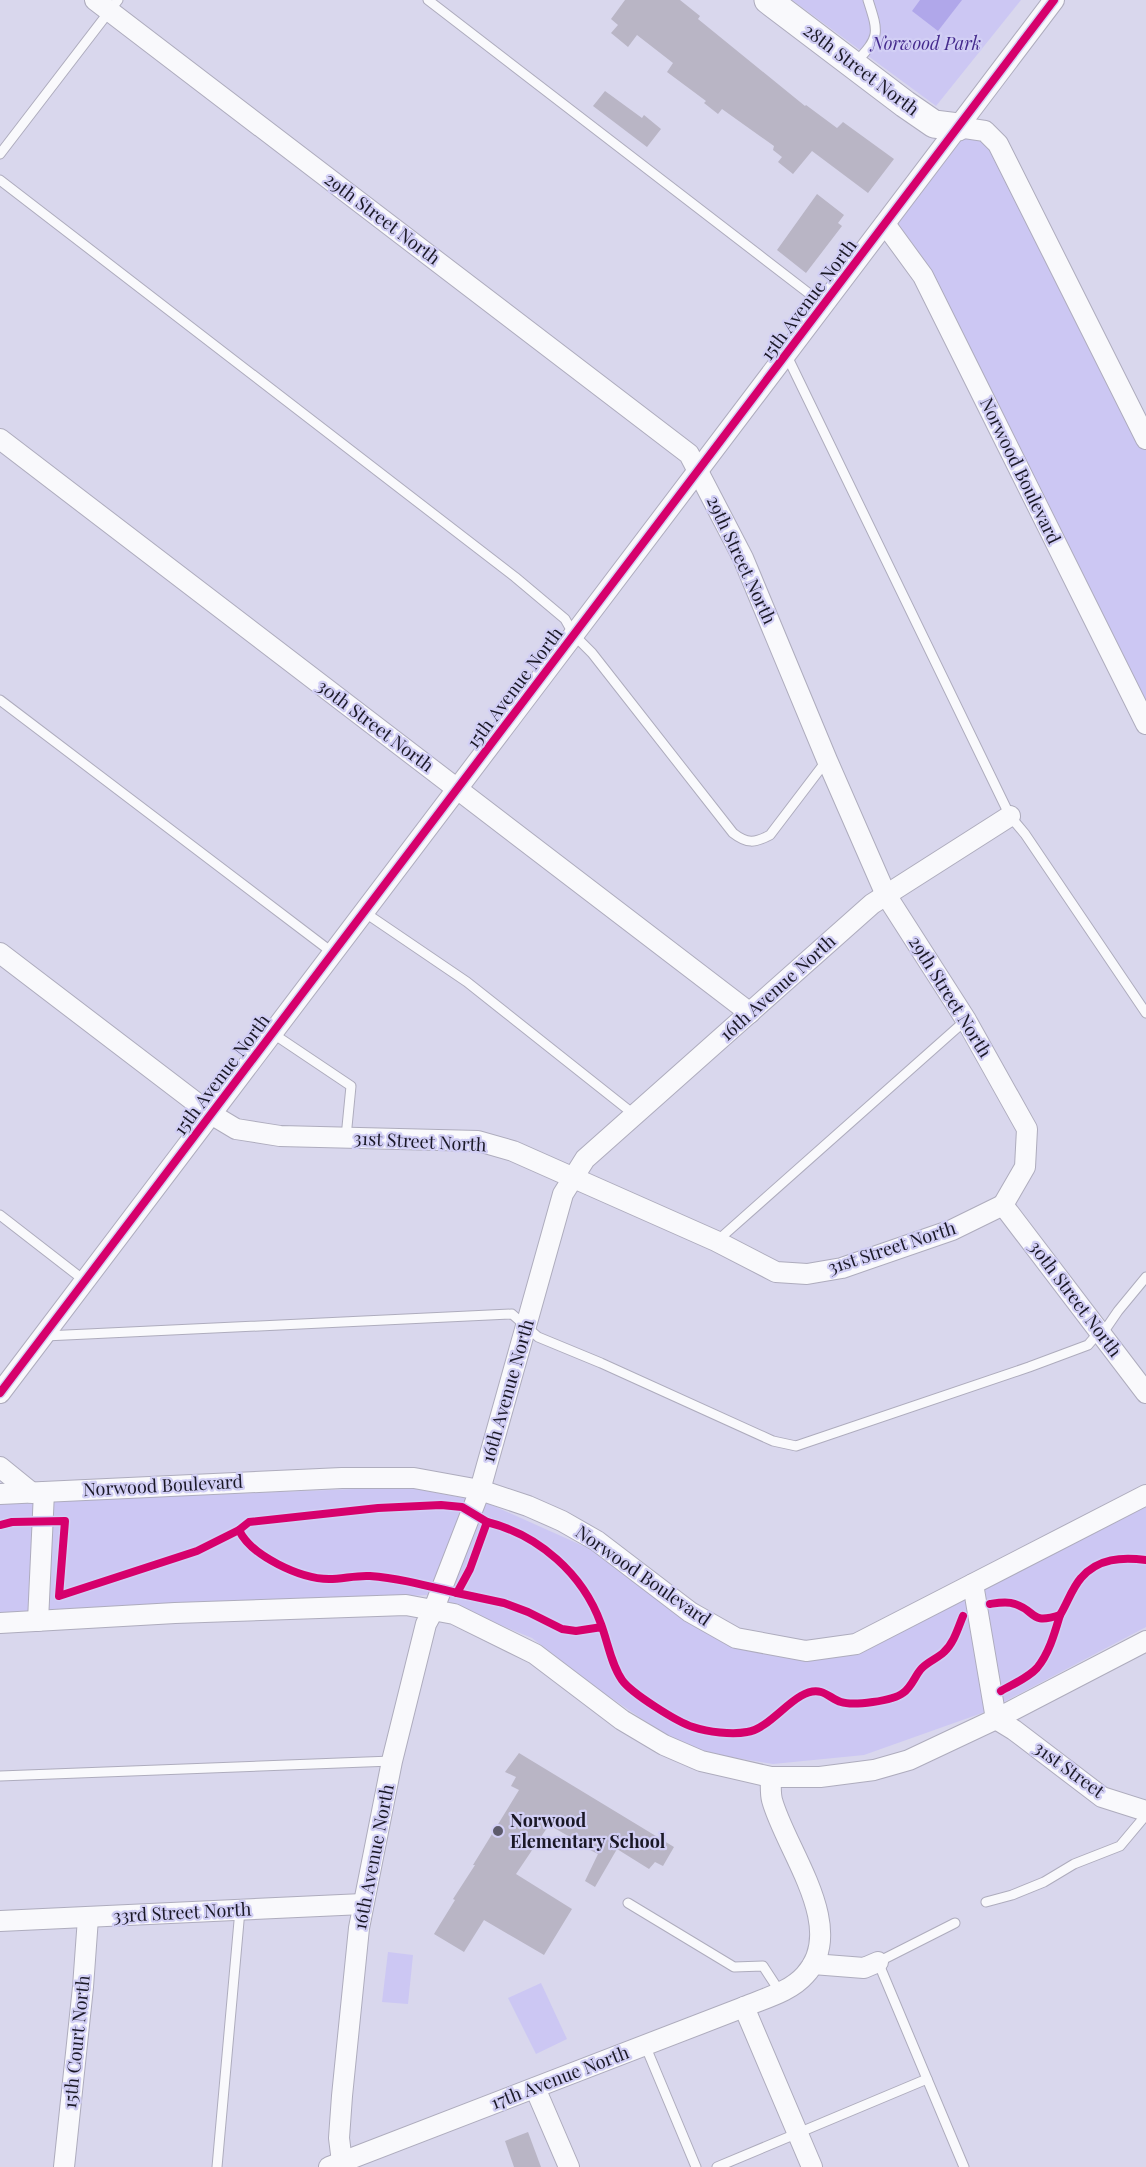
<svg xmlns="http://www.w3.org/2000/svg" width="1146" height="2167" font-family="'Playfair Display',serif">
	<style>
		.green { fill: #ccc7f3 }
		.water { fill: #b0a7ea }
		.building { fill: #b9b5c5 }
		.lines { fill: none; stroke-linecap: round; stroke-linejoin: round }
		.lane-casing { stroke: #aeacbd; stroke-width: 11 }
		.street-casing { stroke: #aeacbd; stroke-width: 22 }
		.secondary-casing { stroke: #aeacbd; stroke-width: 29 }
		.lane { stroke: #f9f9fc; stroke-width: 9 }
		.street { stroke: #f9f9fc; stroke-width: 20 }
		.secondary { stroke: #f9f9fc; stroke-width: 27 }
		.cycleway-casing { stroke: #d2cff5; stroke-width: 11 }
		.cycleway { stroke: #d6006c; stroke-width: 8 }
		.poi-dot { fill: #5d5b6c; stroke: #d2cff5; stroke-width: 2 }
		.labels { text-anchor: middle; stroke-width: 4.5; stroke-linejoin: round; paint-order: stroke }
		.park-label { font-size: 18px; font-style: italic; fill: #452a8d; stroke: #d2cff5 }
		.street-label { font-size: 18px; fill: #1a1826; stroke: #d2cff5 }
		.poi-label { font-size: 18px; font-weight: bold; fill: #1a1826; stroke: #d2cff5; text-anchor: start }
	</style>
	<rect width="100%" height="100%" fill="#d9d7ed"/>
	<g class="green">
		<polygon points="792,0 1021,0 936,106"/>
		<polygon points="985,131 1146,439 1146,709 925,264 897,224 962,139"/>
		<polygon points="405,1487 485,1502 599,1553 696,1627 749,1651 813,1658 862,1653 1146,1504 1146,1627 985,1712 864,1755 773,1764 705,1753 661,1732 601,1691 532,1638 427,1595 0,1617 0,1503"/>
		<polygon points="388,1952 413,1955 408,2004 382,2002"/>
		<polygon points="541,1983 567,2039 536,2054 508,1998"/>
	</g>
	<polygon class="water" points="920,0 962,0 938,31 912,11"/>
	<g class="building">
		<polygon points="625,0 680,0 700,16 698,19 805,106 806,105 837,128 843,122 894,159 868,193 812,151 793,174 778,162 782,157 773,150 774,146 722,109 718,114 704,103 706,101 667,72 673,63 637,35 628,47 611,33 618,25 611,19"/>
		<polygon points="605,91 642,118 644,115 661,129 647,147 593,106"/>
		<polygon points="817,194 844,215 838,223 842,226 806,273 777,250"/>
		<polygon points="519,1753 674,1847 663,1866 655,1862 649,1869 617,1849 595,1887 585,1881 598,1854 570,1840 570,1837 549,1825 516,1874 572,1909 544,1955 484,1920 464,1952 434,1934 455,1900 453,1899 475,1865 473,1865 519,1790 511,1786 516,1777 505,1772"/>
		<polygon points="528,2132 541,2167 514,2167 505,2141"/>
	</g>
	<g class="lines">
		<defs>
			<g id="lane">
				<polyline points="428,0 824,305"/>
				<path d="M855,63c25,-26 24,-29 13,-63"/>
				<polyline points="0,154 118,0"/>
				<path d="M0,180l515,397 50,42 9,16 18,18 141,180c14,11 22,10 37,2l57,-75"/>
				<polyline points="786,354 1010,816 1025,834 1146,1013"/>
				<polyline points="0,700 333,953"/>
				<polyline points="364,912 467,982 636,1116"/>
				<polyline points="272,1033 351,1086 346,1137"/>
				<polyline points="0,1215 85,1281"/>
				<polyline points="717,1241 966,1020"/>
				<polyline points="45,1336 512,1314 538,1337 601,1363 773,1441 796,1446 1029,1367 1088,1345 1100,1331 1107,1327 1118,1311 1146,1277"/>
				<polyline points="0,1776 392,1761"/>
				<polyline points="986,1902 1012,1895 1044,1882 1074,1864 1120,1846 1146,1815"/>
				<polyline points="628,1903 734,1967 763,1966 780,1992"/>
				<polyline points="955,1923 878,1962 964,2167"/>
				<polyline points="645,2045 696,2167"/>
				<polyline points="217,2167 240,1910"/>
				<polyline points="717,2167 927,2079"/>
			</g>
			<g id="street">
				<polyline points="95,0 689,454 743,558 827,760 886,895 966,1020 1027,1129 1025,1167 1003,1205"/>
				<polyline points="958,127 985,131 998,144 1146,439"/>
				<polyline points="885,224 923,276 1146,724"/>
				<polyline points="0,439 750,1013"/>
				<polyline points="0,953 211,1114 236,1129 280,1136 478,1141 513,1151 716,1241 776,1272 807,1274 842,1268 952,1230 1003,1205"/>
				<polyline points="1003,1205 1146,1393"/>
				<polyline points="0,1393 1054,0"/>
				<polyline points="0,1467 32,1493"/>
				<polyline points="0,1494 342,1478 414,1478 480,1490 528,1506 562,1521 597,1541 690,1612 736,1638 806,1651 856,1644 1146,1495"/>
				<polyline points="973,1584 996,1719 1014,1730 1102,1797 1146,1811"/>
				<polyline points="38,1621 44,1492"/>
				<polyline points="0,1623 175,1613 406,1605 454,1614 535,1654 622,1720 664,1745 701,1761 771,1777 820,1777 874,1770 909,1760 996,1719 1146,1641"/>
				<polyline points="0,1921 363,1904"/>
				<polyline points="813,1964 864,1968 878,1962"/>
				<polyline points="744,2007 812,2167"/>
				<polyline points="535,2088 569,2167"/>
				<polyline points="342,2162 339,2138 342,2096 359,1928 392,1761 426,1624 433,1611 480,1490 563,1194 585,1159 872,904 1010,816"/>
				<polyline points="64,2167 83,1987 88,1918"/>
				<path d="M329,2167l415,-160c21,-9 46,-15 61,-32 44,-47 -20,-126 -33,-175 -2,-8 -1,-16 -1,-23"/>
			</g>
			<polyline id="secondary" points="768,0 905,104 934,124 958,127"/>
		</defs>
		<use href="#lane" class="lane-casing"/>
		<use href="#street" class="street-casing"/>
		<use href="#secondary" class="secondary-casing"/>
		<use href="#lane" class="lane"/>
		<use href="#street" class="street"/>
		<use href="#secondary" class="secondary"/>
		<defs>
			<g id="cycleway">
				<polyline points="0,1393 1054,0"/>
				<path d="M0,1525l12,-3 53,-1 -6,75 138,-45 42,-21c12,26 62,49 90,49 14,0 27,-4 41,-3 29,2 58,10 87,17"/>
				<polyline points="239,1530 249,1522 378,1508 441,1505 462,1507 487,1522"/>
				<path d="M990,1604c7,-1 17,-3 25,0 22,7 14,21 45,11 7,-11 12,-27 21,-37 17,-20 41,-21 65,-18"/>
				<path d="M602,1627l-26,4 -14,-2 -34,-17 -24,-9 -47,-10 13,-24 17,-47c52,13 96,52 114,102 7,19 10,40 21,56 9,13 55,42 71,47 15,5 39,8 54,5 25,-3 50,-47 74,-40 7,2 13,8 20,10 12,4 52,-1 62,-9 9,-6 12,-18 19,-25 7,-7 16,-10 22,-16 10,-9 14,-24 19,-36"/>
				<path d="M1001,1691c12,-7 27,-13 36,-23 12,-14 18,-36 23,-53"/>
			</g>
		</defs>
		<use href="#cycleway" class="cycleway-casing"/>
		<use href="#cycleway" class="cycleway"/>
	</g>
	<circle class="poi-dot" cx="498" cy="1831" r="6"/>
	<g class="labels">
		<g class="park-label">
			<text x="926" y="50">Norwood Park</text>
		</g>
		<g class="street-label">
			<text transform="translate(861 70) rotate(37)" y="6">28th Street North</text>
			<text transform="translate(382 219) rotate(37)" y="6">29th Street North</text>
			<text transform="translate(809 300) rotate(-53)" y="6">15th Avenue North</text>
			<text transform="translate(1020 471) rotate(64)" y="6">Norwood Boulevard</text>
			<text transform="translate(741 560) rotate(65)" y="6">29th Street North</text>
			<text transform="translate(515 688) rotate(-53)" y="6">15th Avenue North</text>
			<text transform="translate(375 726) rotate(37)" y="6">30th Street North</text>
			<text transform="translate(778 988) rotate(-42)" y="6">16th Avenue North</text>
			<text transform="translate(950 997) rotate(58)" y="6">29th Street North</text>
			<text transform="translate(222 1075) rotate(-53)" y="6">15th Avenue North</text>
			<text transform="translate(420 1142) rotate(3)" y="6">31st Street North</text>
			<text transform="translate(892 1248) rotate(-18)" y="6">31st Street North</text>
			<text transform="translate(1075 1299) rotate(53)" y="6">30th Street North</text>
			<text transform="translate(508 1391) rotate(-74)" y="6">16th Avenue North</text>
			<text transform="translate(163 1486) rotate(-3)" y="6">Norwood Boulevard</text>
			<text transform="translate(643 1576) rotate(35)" y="6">Norwood Boulevard</text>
			<text transform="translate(1069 1770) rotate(36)" y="6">31st Street</text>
			<text transform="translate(374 1857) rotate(-79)" y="6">16th Avenue North</text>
			<text transform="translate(182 1913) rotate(-3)" y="6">33rd Street North</text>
			<text transform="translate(77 2042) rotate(-84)" y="6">15th Court North</text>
			<text transform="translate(560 2078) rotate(-21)" y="6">17th Avenue North</text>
		</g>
		<g class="poi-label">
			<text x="510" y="1827">Norwood<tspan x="510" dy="21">Elementary School</tspan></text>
		</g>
	</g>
</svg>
